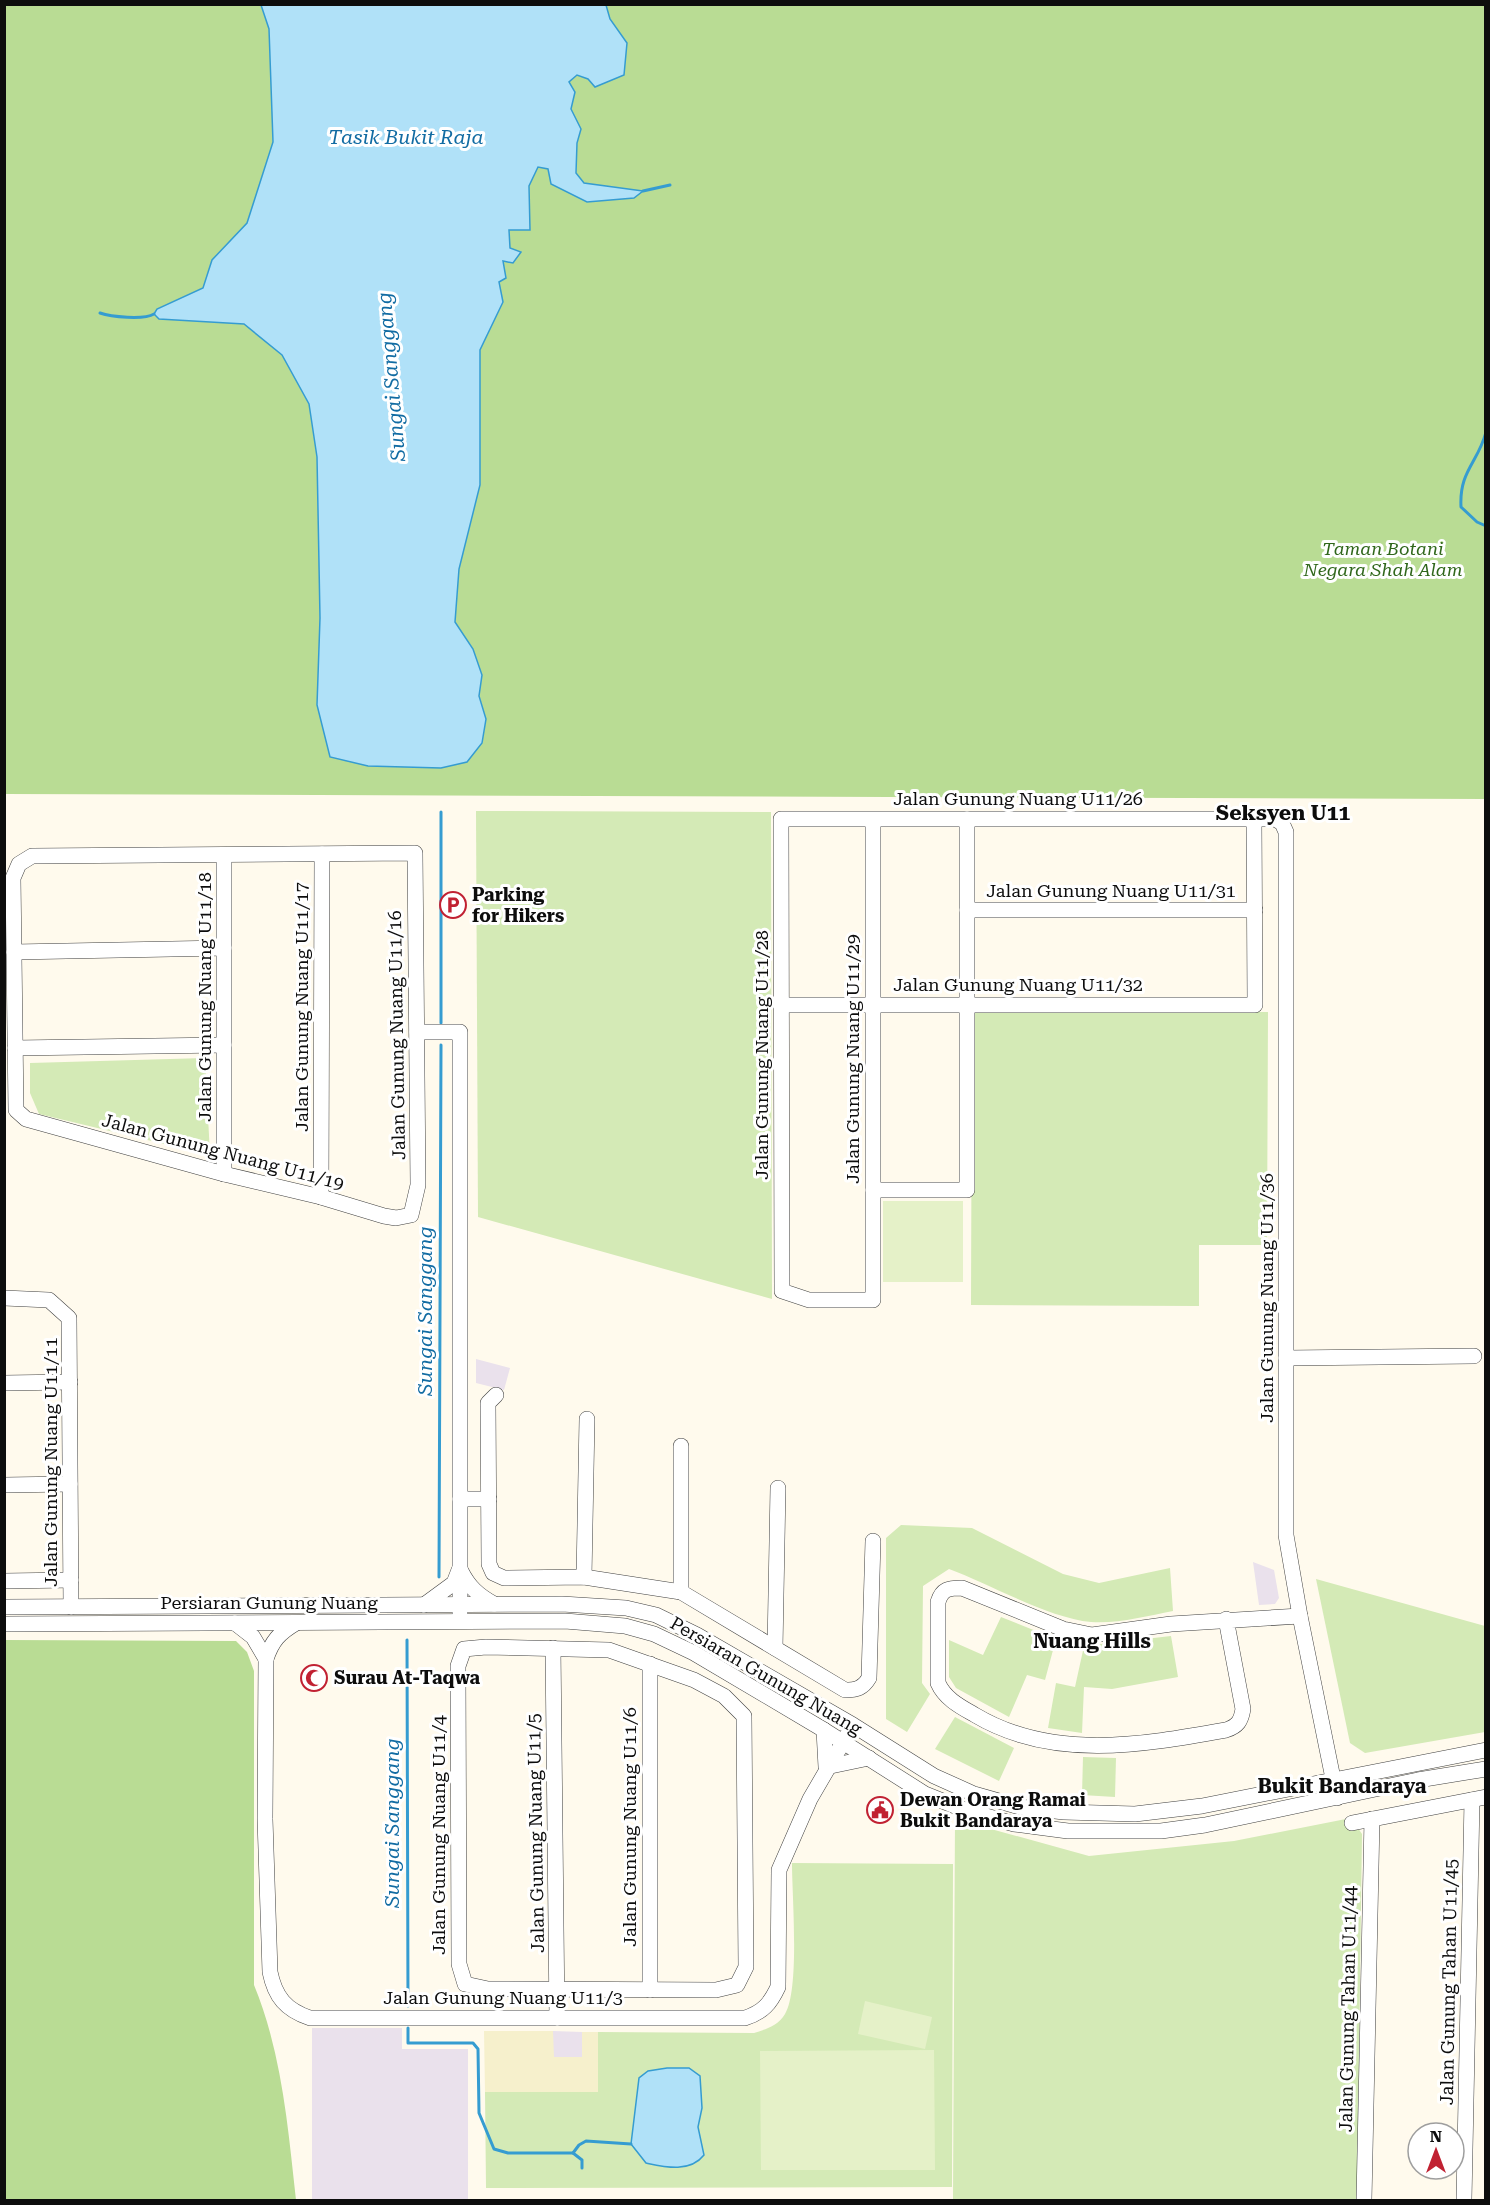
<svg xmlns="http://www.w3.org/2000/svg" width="1490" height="2205" font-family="'Roboto Serif',serif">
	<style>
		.industrial { fill: #eae1ec }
		.farmland { fill: #f6f0cc }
		.green { fill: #d4eab6 }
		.forest { fill: #b9dc94 }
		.pitch { fill: #e5f1c8 }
		.water { fill: #b0e1f8; stroke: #359cd1; stroke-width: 1.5 }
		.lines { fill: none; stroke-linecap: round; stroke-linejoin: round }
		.stream { stroke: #359cd1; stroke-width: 3 }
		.minor-casing { stroke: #404040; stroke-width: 16 }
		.minor { stroke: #fff; stroke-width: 15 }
		.labels { text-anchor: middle; stroke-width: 6; stroke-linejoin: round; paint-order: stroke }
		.park-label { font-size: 18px; font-style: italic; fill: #30671b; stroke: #fff }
		.street-label { font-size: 18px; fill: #0d0d0d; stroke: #fff }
		.poi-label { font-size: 18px; font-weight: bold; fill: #0d0d0d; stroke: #fff; text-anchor: start }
		.water-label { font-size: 20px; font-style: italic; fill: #126ca3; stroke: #fff }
		.neighbourhood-label { font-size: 20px; font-weight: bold; fill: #0d0d0d; stroke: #fff }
		.quarter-label { font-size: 21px; font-weight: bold; fill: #0d0d0d; stroke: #fff }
	</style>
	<rect width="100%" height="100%" fill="#fffaed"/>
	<g class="industrial">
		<polygon points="476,1359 510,1368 504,1390 476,1383"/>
		<polygon points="1253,1562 1274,1570 1279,1598 1275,1604 1259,1605"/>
		<polygon points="312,2028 402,2028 402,2049 468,2049 468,2200 312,2200"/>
		<polygon points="553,2031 582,2032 582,2057 553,2057"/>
	</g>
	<polygon class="farmland" points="484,2031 553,2031 554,2057 582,2057 582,2032 598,2032 598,2092 485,2092"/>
	<g class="green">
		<polygon points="476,811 771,812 772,1299 478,1217"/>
		<polygon points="972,1011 1268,1012 1267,1245 1199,1245 1199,1306 971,1305"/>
		<polygon points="205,1058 210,1155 39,1114 30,1093 30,1063"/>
		<path d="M901,1525l71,3 91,46 36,9 71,-15 3,43c-26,5 -56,13 -82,11 -43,-4 -101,-38 -142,-53l-26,17 -1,97 8,11 -23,38 -21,-13v-181z"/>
		<polygon points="1316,1579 1485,1626 1485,1732 1365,1753 1350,1743"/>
		<polygon points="1001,1617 1056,1639 1045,1680 1027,1675 1009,1717 956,1688 949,1677 949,1640 983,1655"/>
		<polygon points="1171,1636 1178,1677 1112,1689 1084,1687 1082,1733 1048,1728 1056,1683 1075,1687 1084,1646"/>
		<polygon points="955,1717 1014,1748 999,1781 935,1749"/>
		<polygon points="1083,1757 1116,1758 1115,1797 1082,1795"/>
		<polygon points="1351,1818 1362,1834 1357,2200 953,2200 955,1819 1089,1856 1234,1841"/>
		<path d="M792,1863l161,1 -1,323 -466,1 -1,-96h113v-60l156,1c12,-4 24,-7 31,-19 15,-25 7,-118 7,-151z"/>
	</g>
	<g class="forest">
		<polygon points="5,5 261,5 269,29 273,142 247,223 212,260 203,288 157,309 160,319 244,324 282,355 309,404 317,457 320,618 326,735 330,757 482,743 486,719 479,695 482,675 473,649 455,623 459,569 480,485 480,350 503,302 499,290 502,261 521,252 510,248 509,230 530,230 529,186 538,167 548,169 551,184 642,191 584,183 576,173 577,143 581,129 571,109 575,92 569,82 577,75 588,79 627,43 610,19 606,5 1485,5 1485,799 5,794"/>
		<path d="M5,1640l231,1 11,11 7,19v314c28,68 34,143 42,215h-291z"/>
	</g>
	<g class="pitch">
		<rect x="883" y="1201" width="80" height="81"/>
		<polygon points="865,2001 932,2017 925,2049 858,2034"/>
		<polygon points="934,2050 935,2170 761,2170 760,2051"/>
	</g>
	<g class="water">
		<polygon points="261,5 606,5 610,19 627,43 624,75 595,87 588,79 577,75 569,82 575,92 571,109 581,129 577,143 576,173 584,183 643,191 634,198 587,202 551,184 548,169 538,167 529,186 530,230 509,230 510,248 521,252 513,263 503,261 506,278 499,282 503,302 480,350 480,485 459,569 455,622 473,649 482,675 479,696 486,719 482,743 467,762 441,768 368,766 330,757 317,705 320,618 317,457 309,404 282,355 244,324 159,319 154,314 157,309 203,288 212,260 247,223 273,142 269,29"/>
		<path d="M667,2068h22l11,8 2,32 -4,19 6,28c-14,18 -39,12 -58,8l-15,-19 8,-66 9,-7z"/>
	</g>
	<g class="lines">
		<g class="stream">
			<polyline points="643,191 670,185"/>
			<path d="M100,313c11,4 44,7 54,1"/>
			<path d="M1486,432c-8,31 -27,39 -25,75l16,15 9,4"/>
			<polyline points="441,1023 441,812"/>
			<polyline points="439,1577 441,1045"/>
			<polyline points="407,1640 408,2006"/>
			<polyline points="408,2028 408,2043 473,2043 478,2049 479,2113 494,2149 508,2153 573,2153 582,2160 582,2168"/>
			<polyline points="573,2153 579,2145 586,2141 631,2144"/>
		</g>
		<defs>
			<g id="minor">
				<polyline points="873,819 873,1300 809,1300 782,1291 781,819 1275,819 1282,823 1286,832 1286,1535 1300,1616 1337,1798"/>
				<polygon points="415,853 418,1185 411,1215 396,1218 384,1216 321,1197 224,1174 26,1119 16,1110 13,878 19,864 32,856"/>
				<polyline points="967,910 1255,910"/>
				<polyline points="14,952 224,948"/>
				<polyline points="781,1005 1255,1005 1254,819"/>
				<polyline points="417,1032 460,1032 460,1615"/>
				<polyline points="15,1048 224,1045"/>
				<polyline points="224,1174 224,855"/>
				<polyline points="873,1190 967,1190 967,819"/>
				<polyline points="321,1197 322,854"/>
				<polyline points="4,1298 49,1300 69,1318 71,1607"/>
				<polyline points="1286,1358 1474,1356"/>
				<polyline points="4,1383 70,1382"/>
				<path d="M496,1395l-8,8 1,161 4,9 11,5 80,-1 97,15 164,98c12,0 18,-2 24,-12l4,-137"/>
				<polyline points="4,1485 70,1484"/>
				<polyline points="460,1499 489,1499"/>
				<path d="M461,1571c8,16 17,24 33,33"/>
				<polyline points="584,1577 587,1419"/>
				<polyline points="4,1581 71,1580"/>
				<polyline points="681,1592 681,1446"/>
				<polyline points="424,1605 454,1583 459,1570"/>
				<polyline points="4,1607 562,1604 626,1608 656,1615 697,1635 853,1725 934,1776 974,1794 1020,1807 1064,1812 1135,1814 1202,1806 1486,1750"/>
				<path d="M1226,1619l17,90c-2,12 -5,17 -17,21 -84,15 -174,31 -251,-15 -14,-8 -30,-16 -37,-32v-81c4,-13 10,-14 24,-14l101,41 29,6 79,-11 129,-8"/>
				<polyline points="235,1623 253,1637 266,1659"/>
				<path d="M296,1623c-17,10 -24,18 -30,36l-1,160 5,153c5,25 16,38 40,46h435c18,-6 25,-14 33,-31l1,-117 31,-71 39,-67"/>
				<polyline points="4,1624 565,1621 625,1626 654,1634 694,1653 824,1730 925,1794 965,1810 1014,1824 1068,1831 1161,1831 1205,1825 1418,1780 1486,1769"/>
				<polygon points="486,1647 609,1650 694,1680 724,1696 744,1716 746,1967 737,1985 716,1990 488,1989 465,1984 459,1964 458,1666 464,1649"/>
				<polyline points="553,1648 557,2018"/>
				<polyline points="775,1648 778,1488"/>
				<polyline points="824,1730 826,1767 869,1758"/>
				<polyline points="1352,1823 1486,1797"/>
				<polyline points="650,1990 650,1664"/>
				<polyline points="1364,2200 1372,1819"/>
				<polyline points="1464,2200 1472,1800"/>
			</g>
		</defs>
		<use href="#minor" class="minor-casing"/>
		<use href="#minor" class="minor"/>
	</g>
	<defs>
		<symbol id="parking-ring" viewBox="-11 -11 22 22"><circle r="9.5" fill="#fff" stroke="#c12132" stroke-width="1.5"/><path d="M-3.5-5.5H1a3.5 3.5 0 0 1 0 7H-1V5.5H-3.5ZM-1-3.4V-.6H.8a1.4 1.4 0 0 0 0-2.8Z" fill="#c12132"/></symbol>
		<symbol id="mosque-ring" viewBox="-11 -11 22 22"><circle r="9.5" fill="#fff" stroke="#c12132" stroke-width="1.5"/><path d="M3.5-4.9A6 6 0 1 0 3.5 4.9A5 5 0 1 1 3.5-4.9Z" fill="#c12132"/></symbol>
		<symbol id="civic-ring" viewBox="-11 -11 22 22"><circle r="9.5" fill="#fff" stroke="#c12132" stroke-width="1.5"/><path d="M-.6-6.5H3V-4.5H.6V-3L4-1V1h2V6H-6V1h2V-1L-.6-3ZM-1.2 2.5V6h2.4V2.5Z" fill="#c12132"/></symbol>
	</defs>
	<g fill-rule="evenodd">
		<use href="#parking-ring" x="438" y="890" width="30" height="30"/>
		<use href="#mosque-ring" x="299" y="1663" width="30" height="30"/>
		<use href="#civic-ring" x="865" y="1795" width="30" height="30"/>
	</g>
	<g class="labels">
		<g class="park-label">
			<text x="1383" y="555">Taman Botani<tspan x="1383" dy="21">Negara Shah Alam</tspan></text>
		</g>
		<g class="street-label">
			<text x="1018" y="805">Jalan Gunung Nuang U11/26</text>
			<text x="1111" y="897">Jalan Gunung Nuang U11/31</text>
			<text x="1018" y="991">Jalan Gunung Nuang U11/32</text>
			<text transform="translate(205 997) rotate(-90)" y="6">Jalan Gunung Nuang U11/18</text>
			<text transform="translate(302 1007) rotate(-90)" y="6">Jalan Gunung Nuang U11/17</text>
			<text transform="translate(397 1035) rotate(-91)" y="6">Jalan Gunung Nuang U11/16</text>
			<text transform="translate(762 1055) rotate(-90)" y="6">Jalan Gunung Nuang U11/28</text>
			<text transform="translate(853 1059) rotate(-90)" y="6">Jalan Gunung Nuang U11/29</text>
			<text transform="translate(223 1152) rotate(15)" y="6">Jalan Gunung Nuang U11/19</text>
			<text transform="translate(1267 1298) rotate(-90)" y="6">Jalan Gunung Nuang U11/36</text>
			<text transform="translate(51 1462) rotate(-90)" y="6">Jalan Gunung Nuang U11/11</text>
			<text x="269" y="1609">Persiaran Gunung Nuang</text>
			<text transform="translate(766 1676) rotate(30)" y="6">Persiaran Gunung Nuang</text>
			<text transform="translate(630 1827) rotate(-90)" y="6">Jalan Gunung Nuang U11/6</text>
			<text transform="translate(536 1833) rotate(-91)" y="6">Jalan Gunung Nuang U11/5</text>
			<text transform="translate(439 1835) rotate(-90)" y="6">Jalan Gunung Nuang U11/4</text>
			<text transform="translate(1449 1982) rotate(-89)" y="6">Jalan Gunung Tahan U11/45</text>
			<text x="503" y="2004">Jalan Gunung Nuang U11/3</text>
			<text transform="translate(1348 2009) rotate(-89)" y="6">Jalan Gunung Tahan U11/44</text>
		</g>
		<g class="poi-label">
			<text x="472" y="901">Parking<tspan x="472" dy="21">for Hikers</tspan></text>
			<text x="334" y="1684">Surau At-Taqwa</text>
			<text x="900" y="1806">Dewan Orang Ramai<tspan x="900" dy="21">Bukit Bandaraya</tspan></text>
		</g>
		<g class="water-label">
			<text x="406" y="144">Tasik Bukit Raja</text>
			<text transform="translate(391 377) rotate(-95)" y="7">Sungai Sanggang</text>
			<text transform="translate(425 1311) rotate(-90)" y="7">Sungai Sanggang</text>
			<text transform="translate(392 1823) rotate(-90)" y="7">Sungai Sanggang</text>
		</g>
		<g class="neighbourhood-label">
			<text x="1092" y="1648">Nuang Hills</text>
			<text x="1342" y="1793">Bukit Bandaraya</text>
		</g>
		<g class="quarter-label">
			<text x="1283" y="820">Seksyen U11</text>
		</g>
	</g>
	<rect width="1490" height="2205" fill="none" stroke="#0d0d0d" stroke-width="12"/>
	<g transform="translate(1436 2151)"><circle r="28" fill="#ffffff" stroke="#9e9e9e" stroke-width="1.5"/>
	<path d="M0-4.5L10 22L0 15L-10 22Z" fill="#c12132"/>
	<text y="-9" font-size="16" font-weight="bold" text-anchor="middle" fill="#0d0d0d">N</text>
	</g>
</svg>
